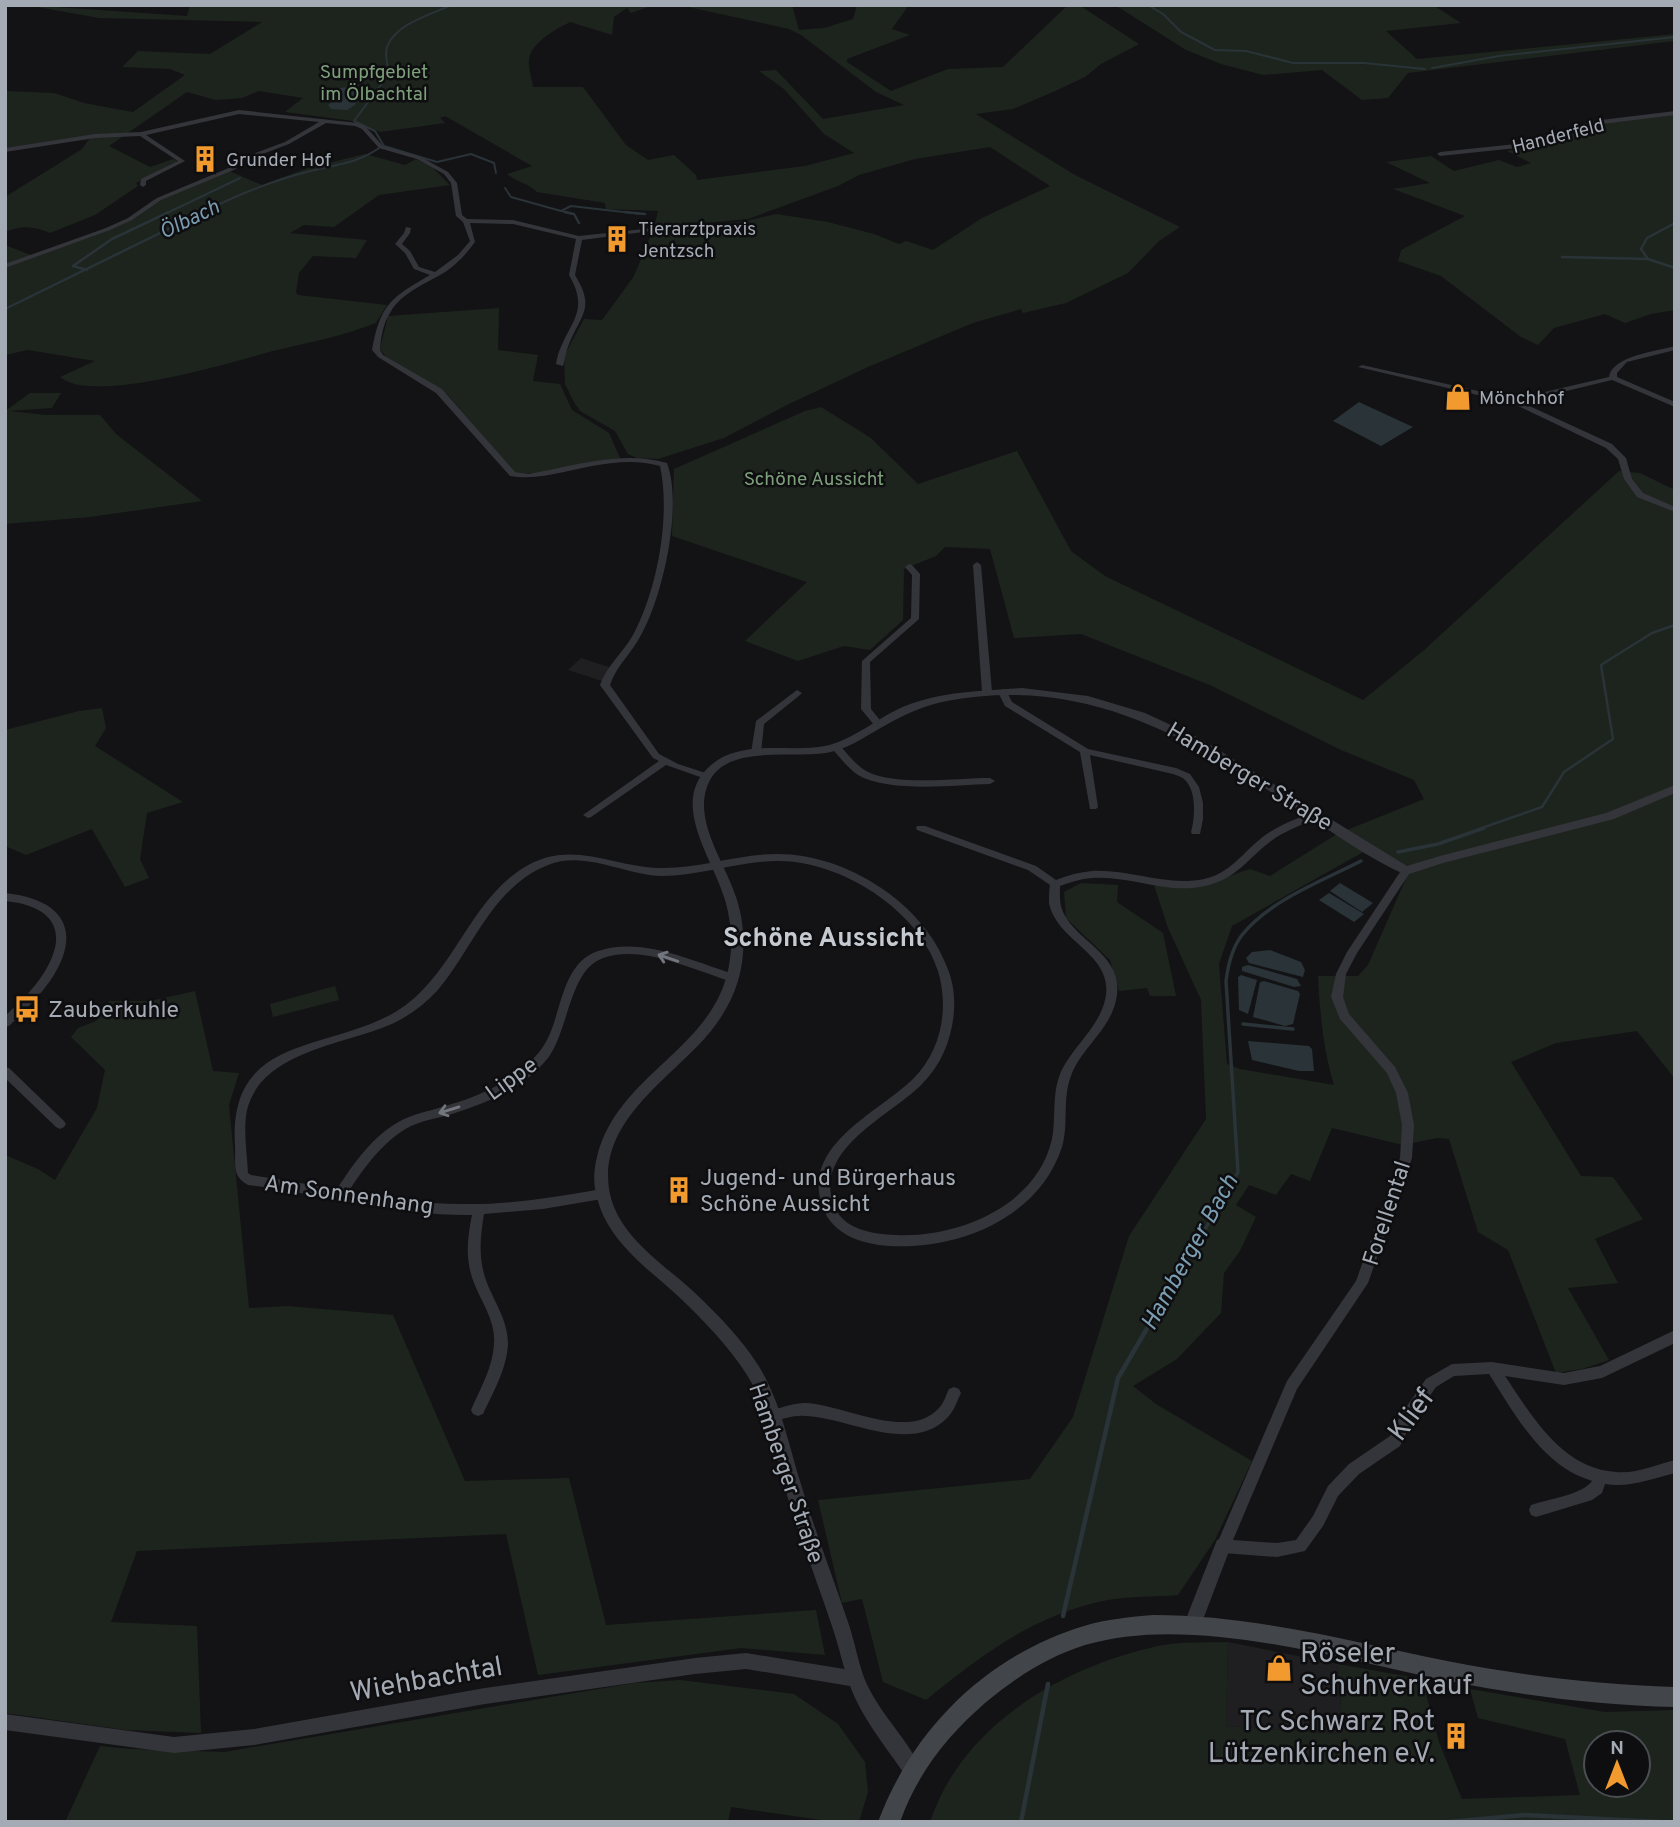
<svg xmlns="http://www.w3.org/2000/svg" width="1680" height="1827" font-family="Overpass,sans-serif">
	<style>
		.built { fill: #1f1f22 }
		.green { fill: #1d241d; fill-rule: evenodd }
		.water { fill: #293338 }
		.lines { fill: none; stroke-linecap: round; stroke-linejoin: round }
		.stream-far3 { stroke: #293338; stroke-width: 2 }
		.stream-far2 { stroke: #293338; stroke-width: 2.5 }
		.stream-far1 { stroke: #293338; stroke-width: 3.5 }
		.stream { stroke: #293338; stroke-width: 4.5 }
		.minor { fill: #34353a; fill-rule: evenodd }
		.tertiary { fill: #34353a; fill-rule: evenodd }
		.secondary { fill: #42454a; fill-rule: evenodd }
		.oneway { stroke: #72767e }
		.labels { text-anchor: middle; stroke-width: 5; stroke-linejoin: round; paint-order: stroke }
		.far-park-label { font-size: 19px; fill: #7da07b; stroke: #0e0e10 }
		.far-street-label { font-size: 19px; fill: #a4abb5; stroke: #0e0e10 }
		.far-poi-label { font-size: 19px; fill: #a4abb5; stroke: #0e0e10; text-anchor: start }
		.far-water-label { font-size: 21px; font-style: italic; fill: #7b9db1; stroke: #0e0e10 }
		.street-label { font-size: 23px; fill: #a4abb5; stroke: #0e0e10 }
		.poi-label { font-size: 23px; fill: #a4abb5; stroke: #0e0e10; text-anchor: start }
		.water-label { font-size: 24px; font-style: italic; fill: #7b9db1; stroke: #0e0e10 }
		.quarter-label { font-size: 26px; font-weight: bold; fill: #c5cad1; stroke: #0e0e10 }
		.near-street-label { font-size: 28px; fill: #a4abb5; stroke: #0e0e10 }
		.near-poi-label { font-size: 28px; fill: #a4abb5; stroke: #0e0e10; text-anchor: start }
	</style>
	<rect width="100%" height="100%" fill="#131315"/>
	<g class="built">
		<polygon points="581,658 612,668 602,681 568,670"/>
		<polygon points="1228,1642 1338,1664 1342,1722 1337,1734 1226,1726"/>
	</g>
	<g class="green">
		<path d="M26,5l161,11 3,-11h464l-23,8 -4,-5 -13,9 -2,18 -42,-13c-14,7 -38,20 -41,37 -1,9 3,20 4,28h50l43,58 22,15 26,-5 22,20 1,5 108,-14 49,-13 -30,-19 -40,-45 -25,-18 17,-1 47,49 81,-14 -28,-13 -75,-57 -12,-6 -110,-24h113l7,25 25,-2 29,-9 4,-14h52l-17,24 18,6 -63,24v3l44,29 57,-22 55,-2 65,-62h11l60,39 -38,20 -16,13 -32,15 -40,17 -37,5 99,61 105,52 -21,14 -31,32 -62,30 -43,10 -2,-4 -48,14 -105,44 -79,37 -65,34 -66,21 -21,-1 -9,-4 -13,-23 -35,-20 -6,-9 -9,-18 -1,-28 20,-37 18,1 32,-44 19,-46 93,-9 30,-7 52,8 46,12 25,10 7,-3 27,9 49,-32 68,-32 -60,-39 -75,12 -56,16 -21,11 -90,33 -94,9 4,-17 -52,-2 -1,-6 -68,-11c-9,-9 -19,-9 -30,-18l25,-8 -87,-50 -5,2 5,5 -65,9 -27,-11 -68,-9 18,-14 -44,-7 -17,7 -26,2 -29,-8 -78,54 41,21 23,-8 5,2 -42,22 2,3 -43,29 -45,18c-16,-7 -29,-8 -45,-1v-35l77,-48 10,-14 -87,13v-57l49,2 30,10 49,9 52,-37 -15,-6 -48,-2 16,-16 72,3 52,-32 -163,-4z"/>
		<polygon points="1115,5 1433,5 1461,23 1386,31 1417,59 1675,34 1675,41 1408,73 1388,98 1362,100 1322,70 1263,75 1221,64 1186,50"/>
		<polygon points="1675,114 1675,310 1651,314 1625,323 1605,314 1554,328 1538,345 1521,337 1441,276 1398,261 1401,250 1465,216 1393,189 1430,183 1386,162 1431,156 1454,171 1499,160 1517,167 1531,163 1507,151 1542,143 1591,125"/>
		<path d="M365,154l40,11 11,-6 16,8 18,18 -71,10 -45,32 -30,-2 -14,8 77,7 -11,18 -43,-2 -14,17 -3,19 2,3 89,10 -11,18c-33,13 -69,20 -103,28 -42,11 -180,54 -213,26l35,-16 -67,-11 -23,5v-110l26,10 51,-17 45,-19 25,-18 75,-31 35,15 46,-17z"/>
		<polygon points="499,308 498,350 538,355 533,381 560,384 572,410 609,433 620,458 534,474 514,472 447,394 386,357 380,349 388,316"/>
		<polygon points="30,393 61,393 52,408 9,411 46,415 100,415 116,434 202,501 90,517 5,524 5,411"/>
		<path d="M821,407l50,31 47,46 99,-33 54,100 34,25 258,124 60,-49 196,-180 21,2 35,17v589l-38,-48 -81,12 -45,19 70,114 32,1 30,42 -48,20 23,44 -50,5 41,72 -27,9 -26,4 -48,-123 -30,-18 -29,-93 -12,-1 -34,7 -71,-17 -22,53 -19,-7 -15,21 -27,-10 -13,20 20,12 -16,34 -16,22 -3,40 -44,46 -44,27 23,18 96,57 -37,79 -37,55c-23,2 -47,1 -70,5 -73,14 -125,54 -182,100l-43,-18 -21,-83 -20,4 -24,-103 212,-21 43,-62 56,-181 77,-117 -5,-119 -33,-72 -14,-43 43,2 53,-18 20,7 67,-42 87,-35 -10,-19 -73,-30 -129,-64 -131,-52 -67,4 -24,-89 -45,-2 -9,9 -32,13 -1,51 -33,30 -26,-4 -46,15 -53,-20 62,-59 -135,-46 2,-67 131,-58zM1365,851l42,25 -39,89 -10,11h-40c2,37 5,73 16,109l-94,-16 -13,-5 -8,-100 13,-38z"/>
		<polygon points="102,708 106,728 95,746 183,802 147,813 140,859 149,878 125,887 92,829 26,855 5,846 5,730 79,711"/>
		<polygon points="1081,883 1118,885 1117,902 1163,933 1176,996 1150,996 1147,988 1119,991 1110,960 1066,918 1064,892"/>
		<polygon points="335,986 339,1000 273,1017 270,1004"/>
		<polygon points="195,991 213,1071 239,1073 229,1105 249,1308 287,1306 393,1315 465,1481 569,1478 606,1625 816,1610 825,1655 741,1648 538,1675 506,1534 137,1551 111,1622 197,1626 201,1733 126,1730 5,1713 5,1155 38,1169 55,1180 97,1108 105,1070 71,1037 78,1028 96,1021 109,1001 150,1001"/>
		<path d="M1228,1642l-2,84 111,8 5,-12 -4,-58 84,15 17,63 23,57 118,-4 -15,-56 -87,-21 -8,-29 135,23 70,-2v112h-745c32,-97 132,-155 228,-176 22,-5 47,-3 70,-4zM1638,1743v42h-42v-42z"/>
		<polygon points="680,1680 794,1694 838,1724 865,1762 868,1792 859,1822 835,1822 731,1807 728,1822 65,1822 100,1746 131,1749 224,1752 634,1683"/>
	</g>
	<g class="water">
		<polygon points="355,86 359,90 355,105 347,110 331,109 328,105 336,99 329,98 334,89"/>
		<polygon points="1359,402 1413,427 1381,446 1333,421"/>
		<polygon points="1340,883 1373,903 1362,912 1330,891"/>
		<polygon points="1329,893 1364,914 1354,922 1319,900"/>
		<polygon points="1270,950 1301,962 1305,970 1303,977 1249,963 1246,958 1252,952"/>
		<polygon points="1248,965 1297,979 1301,986 1294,987 1242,971 1242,967"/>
		<polygon points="1241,975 1257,980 1248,1014 1239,1010 1238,977"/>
		<polygon points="1264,981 1298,991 1300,994 1293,1024 1285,1026 1253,1017 1260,982"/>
		<polygon points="1248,1041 1309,1046 1312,1049 1314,1071 1299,1071 1252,1060"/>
	</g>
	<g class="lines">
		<g class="stream-far3">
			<path d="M451,5c-20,10 -55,18 -64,42 -3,8 1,18 2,27l-35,47 21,10 9,15 53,16 34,-8 23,9 2,10"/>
			<polyline points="1148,5 1163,14 1181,32 1215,50 1246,51 1293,63 1364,63 1425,69"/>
			<polyline points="1432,68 1499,56 1675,37"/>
			<polyline points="505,188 511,197 561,211 571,206 641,214"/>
			<polyline points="562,211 572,214"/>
			<polyline points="165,214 240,178"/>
			<path d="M199,214c34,-17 71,-33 108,-42 25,-7 50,-8 72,-24"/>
		</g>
		<g class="stream-far2">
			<polyline points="565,212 574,214 579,223"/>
			<polyline points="625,212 645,214"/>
			<polyline points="1675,223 1647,238 1641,249 1648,259 1675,268"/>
			<polyline points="1562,257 1648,259"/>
			<polyline points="87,270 73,266 112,239 169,212"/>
			<polyline points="5,309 203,212"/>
			<polyline points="1479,829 1542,807 1564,772 1613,739 1601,665 1652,633 1675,625"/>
		</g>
		<g class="stream-far1">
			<polyline points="1398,852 1438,844 1484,828"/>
			<polyline points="1243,1024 1293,1029"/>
			<path d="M1182,1269l56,-97 -12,-191c2,-16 6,-33 16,-46 28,-35 80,-54 119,-74"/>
		</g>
		<g class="stream">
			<polyline points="1063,1616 1118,1378 1183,1267"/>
			<polyline points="1021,1822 1048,1684"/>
			<polyline points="1449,1822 1525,1815 1660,1822"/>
		</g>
		<g class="minor">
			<path d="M239,110l119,13 8,4 17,19 38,11 27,15 9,11 5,32 5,4 46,1 66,16 74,-8v2l-2,1 -69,9 -7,35c20,33 7,38 -6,69 -3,7 -4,14 -6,22l-7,-2c7,-39 37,-48 13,-89l7,-36 -63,-15 -43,-1 5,19c-8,11 -16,20 -27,28 -19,13 -46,21 -58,43 -7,11 -9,24 -10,37l3,5 59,34 73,83 14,2c46,-8 92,-24 138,-11 16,43 -4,133 -26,172 -9,18 -25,31 -31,50l49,69 19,10 31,10 2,2 -2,2h-6l-37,-13 -75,52 -3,1 -5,-3 76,-54 -6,-3 -53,-73c7,-20 23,-32 33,-50 24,-44 38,-119 27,-169 -31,-9 -65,-1 -96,6 -19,4 -35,7 -54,4l-74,-83 -58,-36 -6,-7c8,-46 20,-53 58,-75l-16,-6 -9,-16 -10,-9 9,-11 2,-6 5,1 -1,5 -8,11 8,7 9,16 16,5 23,-17 12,-14 -7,-19 -7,-6 -5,-33 -7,-9 -27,-15 -38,-11 -17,-19 -7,-3 -29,-3 -37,21 -50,19 -3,6 -75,31 -29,20 -22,10 -105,38v-4l101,-36 22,-10 29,-20 74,-31 3,-6 51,-19 34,-20 -80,-8 -93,21 39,26 -39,20v4l-3,2 -3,-2 1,-6 37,-18 -38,-25 -45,2 -90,14v-4l90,-14 46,-2z"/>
			<polygon points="1675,111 1675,115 1594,125 1517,148 1440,156 1437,154 1440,152 1516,144 1593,121"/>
			<path d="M1675,346v4l-48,12 -10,11v4l58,25v5l-63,-27 -91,22 91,42 14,14 6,21 11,14 32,14v5l-38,-15 -13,-18 -6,-20 -12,-11 -94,-45 -154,-36 4,-2 152,34 95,-22c3,-21 48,-26 66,-31z"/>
			<polygon points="977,562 981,565 992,692 987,695 982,692 973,565"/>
			<polygon points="909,564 912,565 920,574 919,619 870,662 871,709 883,724 878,727 875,726 861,709 862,661 911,618 912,575 905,567"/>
			<path d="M1003,689l3,1 6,12 76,47 88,19 14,6 9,13 4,16v16l-3,15h-8l-1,-2c4,-14 6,-42 -7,-53 -2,-2 -8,-4 -11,-5l-83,-19 8,52 -2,2h-6l-10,-57 -75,-46 -7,-14z"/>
			<polygon points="797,690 802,693 800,695 764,724 761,753 756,756 753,755 751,753 756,721"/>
			<path d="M836,744l3,1c9,9 17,21 29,27 28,14 90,6 122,6l5,3 -5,3c-35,1 -101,9 -132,-9 -10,-7 -19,-18 -27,-28z"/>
			<path d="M1317,812l5,3 -2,2c-16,7 -34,13 -49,24 -24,18 -34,38 -66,45 -38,9 -75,-11 -113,-8 -12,1 -21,4 -32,8 0,9 -1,17 3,26 15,32 63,43 53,88 -6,30 -35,48 -45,76 -9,23 -2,48 -9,71 -23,71 -103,103 -173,99 -27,-2 -56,-11 -66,-38 -24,-62 55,-95 90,-129 29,-29 36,-71 25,-108 -19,-61 -98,-111 -161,-110 -39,0 -76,15 -115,15 -38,-1 -77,-26 -114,-11 -56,22 -75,84 -111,126 -12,13 -27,24 -43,32 -48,22 -132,27 -147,87 -4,20 0,43 1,63l3,2 86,14c17,-26 36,-54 65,-69 12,-6 27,-9 40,-13 33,-9 64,-22 89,-46 6,-6 12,-13 16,-21 15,-29 15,-77 51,-89 46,-15 95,11 139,24l1,3 -1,3 -4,1c-38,-11 -90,-38 -130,-24 -34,12 -34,72 -55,100 -24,30 -61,45 -96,56 -13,4 -28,6 -41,12 -27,14 -46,40 -62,65 37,7 75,13 113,13 46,1 94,-7 140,-15l4,1 2,4 -2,4 -4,1 -59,10 -59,5c-4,24 -6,46 3,69 8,20 21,38 21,61 -1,24 -15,49 -25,70l-5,2 -5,-2 -2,-4c9,-21 22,-43 23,-66 2,-22 -12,-41 -20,-61 -9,-23 -7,-44 -2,-68 -76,1 -150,-21 -224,-30 -17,-9 -12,-21 -13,-39 -7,-113 92,-93 162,-135 55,-34 70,-105 123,-141 50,-33 89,-3 140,-2 39,1 77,-14 116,-14 68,-1 147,48 171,113 6,14 8,29 7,44 -2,27 -12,53 -32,73 -31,32 -110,65 -88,122 10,24 39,28 62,29 62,3 141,-29 156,-96 4,-20 0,-42 7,-62 10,-28 39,-47 46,-77 11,-46 -48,-57 -56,-97 0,-4 0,-13 1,-18l-22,-15 -111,-40 -1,-2 1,-2h8l111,40 20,14c12,-5 24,-8 36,-9 38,-2 74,16 112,8 26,-5 40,-28 60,-43 15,-11 35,-19 53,-24z"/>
			<path d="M1406,867l5,4 -54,82 -11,21 -3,23 6,17 46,53 13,26 6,32 -2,33 -44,125 -71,106 -64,151 44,3 19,-3 17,-24 15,-30 21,-22 41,-28 12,-23 24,-34 26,-15 40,-2 72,11 36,-7 75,-36v13l-73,35 -38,7 -59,-9c27,40 57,93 111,96 20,2 40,-7 59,-12v13c-24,6 -45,15 -70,11l-3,9 -10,7 -56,17 -5,-2 -2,-5 2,-5c17,-6 51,-10 61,-24 -7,-3 -14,-5 -21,-9 -37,-21 -60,-64 -82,-98l-35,2 -18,11 -24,34 -12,25 -41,28 -21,22 -15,30 -18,25 -28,6 -54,-4 -5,-2 -2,-5 71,-165 69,-100 44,-123 2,-33 -6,-32 -9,-20 -47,-54 -9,-22 5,-23 11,-22 55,-83z"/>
			<path d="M5,893c58,6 79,38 45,88 -12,17 -27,31 -41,45l-4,1v-11c15,-14 30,-28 40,-45 26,-43 4,-66 -40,-70z"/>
			<polygon points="5,1067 9,1068 64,1121 66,1124 64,1127 60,1129 56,1127 5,1078"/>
			<path d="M954,1387l5,2 2,4c-4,8 -7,18 -13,24 -37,39 -100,0 -143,-1 -11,-1 -22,3 -32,6l-5,-2 -2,-4 2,-4 5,-2c10,-3 21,-7 32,-7 37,1 104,39 134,5 5,-5 7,-13 10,-19z"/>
			<polygon points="746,1653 856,1671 861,1674 864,1679 861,1684 856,1687 746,1669 695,1674 485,1704 254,1745 174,1753 5,1730 5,1714 174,1737 254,1729 485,1688 695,1658"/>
		</g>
		<g class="tertiary">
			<path d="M1022,688l66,8 57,17 54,25 208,128 33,-10 166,-43 69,-28v8l-61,26 -171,44 -37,12c-37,-16 -72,-42 -106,-64 -111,-73 -213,-136 -353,-110 -22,4 -42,13 -61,24 -17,9 -33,21 -51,26 -36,10 -104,-9 -125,29 -20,37 15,82 26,117 9,26 10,58 2,84 -6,19 -15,35 -27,50 -39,48 -116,90 -101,163 9,43 55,71 85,99 23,22 46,45 63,72 22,35 30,77 42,116 14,48 33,96 49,144 6,18 9,37 16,55 14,33 41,57 56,88l-2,7 -7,2 -7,-2c-17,-25 -36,-48 -49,-75 -11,-23 -15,-47 -23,-71 -15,-45 -32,-89 -46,-134 -11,-40 -18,-85 -40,-120 -19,-30 -44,-55 -69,-79 -32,-29 -73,-57 -82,-103 -3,-12 -2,-24 1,-36 19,-79 108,-105 129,-179 8,-25 6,-57 -2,-81 -12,-40 -55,-95 -14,-131 30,-28 79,-13 115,-20 29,-6 53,-29 80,-40 38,-15 78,-15 117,-18z"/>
			<polygon points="1223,1538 1229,1540 1231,1546 1199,1630 1193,1633 1187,1630 1184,1624 1217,1540"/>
		</g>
		<path class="secondary" d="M1153,1615c100,0 197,26 294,46 76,15 151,23 228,26v20c-76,-2 -151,-11 -226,-26 -108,-21 -256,-68 -364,-36 -38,12 -70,33 -100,58 -38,33 -68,71 -85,119h-22c35,-94 110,-167 206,-196 23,-7 46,-9 69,-11z"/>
	</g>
	<defs><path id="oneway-shaft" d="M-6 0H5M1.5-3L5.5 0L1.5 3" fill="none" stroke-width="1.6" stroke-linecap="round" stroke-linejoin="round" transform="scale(1.75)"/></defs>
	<g class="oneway">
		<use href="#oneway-shaft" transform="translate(668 958) rotate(-161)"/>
		<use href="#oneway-shaft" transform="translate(449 1110) rotate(163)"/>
	</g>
	<defs>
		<symbol id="building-bare" viewBox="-9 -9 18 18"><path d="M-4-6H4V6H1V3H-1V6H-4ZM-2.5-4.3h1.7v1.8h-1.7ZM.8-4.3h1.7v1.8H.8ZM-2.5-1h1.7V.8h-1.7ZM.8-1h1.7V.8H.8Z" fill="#f29a2e" stroke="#0e0e10" stroke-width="2.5" paint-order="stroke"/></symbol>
		<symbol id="shop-bare" viewBox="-9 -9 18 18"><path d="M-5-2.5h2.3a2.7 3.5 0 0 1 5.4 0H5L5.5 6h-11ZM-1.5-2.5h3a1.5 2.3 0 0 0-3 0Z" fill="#f29a2e" stroke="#0e0e10" stroke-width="2.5" paint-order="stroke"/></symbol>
		<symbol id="bus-bare" viewBox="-9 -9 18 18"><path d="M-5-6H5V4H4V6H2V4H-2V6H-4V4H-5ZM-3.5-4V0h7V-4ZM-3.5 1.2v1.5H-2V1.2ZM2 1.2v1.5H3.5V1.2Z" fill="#f29a2e" stroke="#0e0e10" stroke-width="2.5" paint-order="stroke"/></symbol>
	</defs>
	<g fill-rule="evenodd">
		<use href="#building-bare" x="186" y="140" width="38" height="38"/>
		<use href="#building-bare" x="598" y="220" width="38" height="38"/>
		<use href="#shop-bare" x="1439" y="378" width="38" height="38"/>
		<use href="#bus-bare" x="8" y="990" width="38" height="38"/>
		<use href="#building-bare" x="660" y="1171" width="38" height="38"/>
		<use href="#shop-bare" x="1260" y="1649" width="38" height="38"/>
		<use href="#building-bare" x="1437" y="1717" width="38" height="38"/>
	</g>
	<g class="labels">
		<g class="far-park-label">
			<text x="374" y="78">Sumpfgebiet<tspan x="374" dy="22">im Ölbachtal</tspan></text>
			<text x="814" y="485">Schöne Aussicht</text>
		</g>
		<g class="far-street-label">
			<text transform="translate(1558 135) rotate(-14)" y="7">Handerfeld</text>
		</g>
		<g class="far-poi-label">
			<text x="226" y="166">Grunder Hof</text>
			<text x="638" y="235">Tierarztpraxis<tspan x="638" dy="22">Jentzsch</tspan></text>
			<text x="1479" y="404">Mönchhof</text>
		</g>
		<g class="far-water-label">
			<text transform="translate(189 219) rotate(-26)" y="7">Ölbach</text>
		</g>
		<g class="street-label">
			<text transform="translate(1250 776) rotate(31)" y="8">Hamberger Straße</text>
			<text transform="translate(511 1078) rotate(-36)" y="8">Lippe</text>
			<text transform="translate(349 1194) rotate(8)" y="8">Am Sonnenhang</text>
			<text transform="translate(1386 1213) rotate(-72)" y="8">Forellental</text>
			<text transform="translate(787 1473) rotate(71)" y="8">Hamberger Straße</text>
		</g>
		<g class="poi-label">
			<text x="48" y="1017">Zauberkuhle</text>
			<text x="700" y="1185">Jugend- und Bürgerhaus<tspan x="700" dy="26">Schöne Aussicht</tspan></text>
		</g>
		<g class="water-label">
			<text transform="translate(1189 1252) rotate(-61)" y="8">Hamberger Bach</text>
		</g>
		<g class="quarter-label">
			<text x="824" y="946">Schöne Aussicht</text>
		</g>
		<g class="near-street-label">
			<text transform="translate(1410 1414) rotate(-53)" y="10">Klief</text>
			<text transform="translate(426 1678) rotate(-10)" y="10">Wiehbachtal</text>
		</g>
		<g class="near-poi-label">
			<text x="1300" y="1662">Röseler<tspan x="1300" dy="32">Schuhverkauf</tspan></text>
			<text x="1435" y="1730" text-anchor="end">TC Schwarz Rot<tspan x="1435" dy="32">Lützenkirchen e.V.</tspan></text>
		</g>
	</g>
	<rect width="1680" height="1827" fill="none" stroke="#a4abb5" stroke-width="14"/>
	<g transform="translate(1617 1764)"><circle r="33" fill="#0e0e10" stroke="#4a4d52" stroke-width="2"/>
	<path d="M0-5L12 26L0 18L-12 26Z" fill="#f29a2e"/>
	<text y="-10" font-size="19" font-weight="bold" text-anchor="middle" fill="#a4abb5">N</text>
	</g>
</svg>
